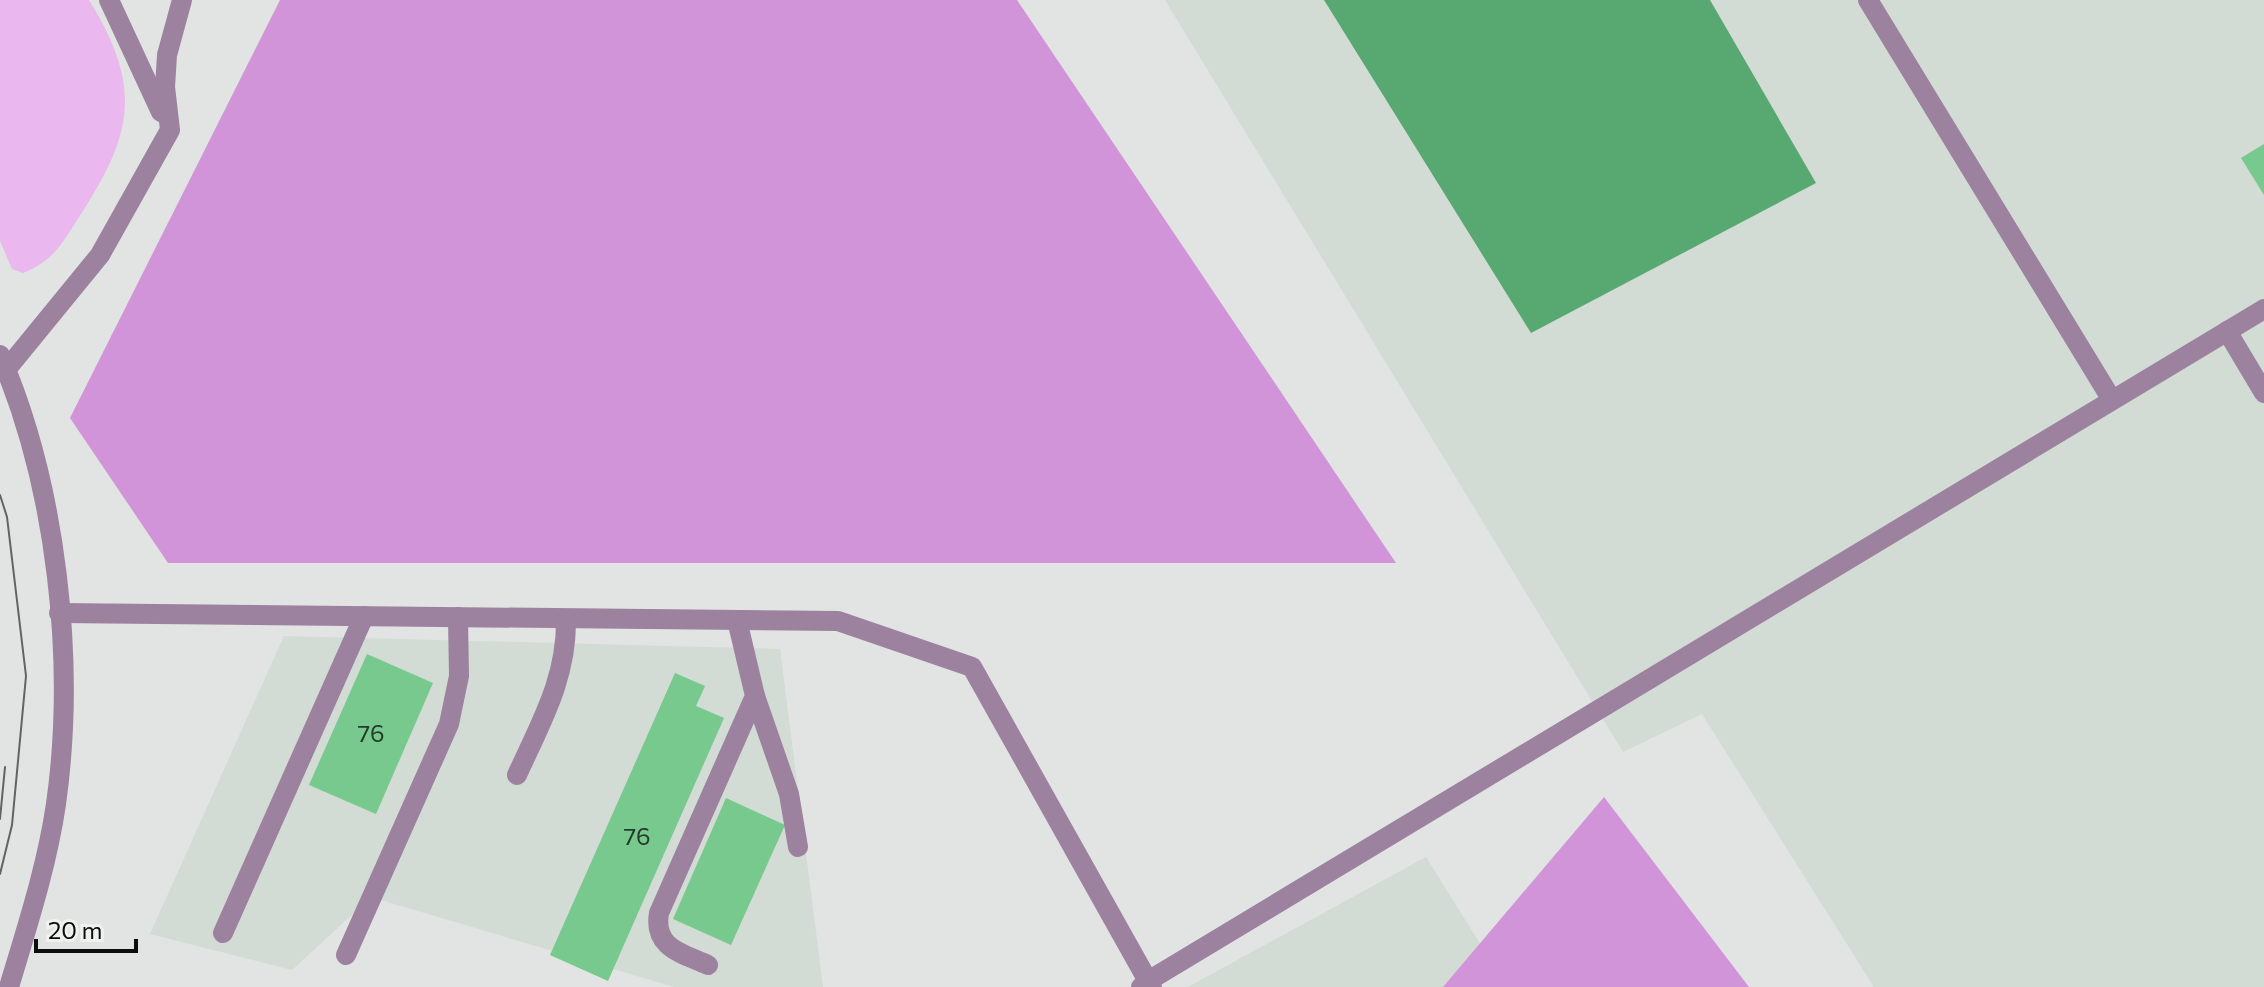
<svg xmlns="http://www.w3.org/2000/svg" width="2264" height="987" font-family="Commissioner,sans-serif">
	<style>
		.built { fill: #d2dbd4 }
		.green { fill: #eab7ef }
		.forest { fill: #d194d8 }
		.water { fill: #58a971 }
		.building { fill: #77c98e }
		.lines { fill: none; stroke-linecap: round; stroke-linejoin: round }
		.minor { stroke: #9c829f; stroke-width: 20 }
		.tram { stroke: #626463; stroke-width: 2 }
		.labels { text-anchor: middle; stroke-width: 8; stroke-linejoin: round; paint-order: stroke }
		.number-label { font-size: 24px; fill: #263b2c }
	</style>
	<rect width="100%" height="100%" fill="#e1e4e2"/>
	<g class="built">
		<polygon points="1165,0 2264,0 2264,987 1874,987 1702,714 1623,752"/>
		<polygon points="284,636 780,649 823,987 674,987 371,897 292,970 150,934"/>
		<polygon points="1426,857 1507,987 1188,987"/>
	</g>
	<path class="green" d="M0,0h89c53,86 45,132 -8,214 -19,29 -26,46 -58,59l-11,-4 -12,-28z"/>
	<g class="forest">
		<polygon points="280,0 1017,0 1396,563 168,563 70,418"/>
		<polygon points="1604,797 1749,987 1443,987"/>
	</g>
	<polygon class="water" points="1324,0 1710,0 1816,183 1531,333"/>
	<g class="building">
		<polygon points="2264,144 2264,195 2241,158"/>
		<polygon points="367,654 433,683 376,814 309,785"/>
		<polygon points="675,673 705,686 696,706 724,718 608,981 550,955"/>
		<polygon points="726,798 785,825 731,945 673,919"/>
	</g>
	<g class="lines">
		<g class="minor">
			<polyline points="109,0 161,112"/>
			<polyline points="1868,0 2112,400"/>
			<polyline points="2227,331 2264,393"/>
			<path d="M0,355c57,132 76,307 56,449 -9,62 -29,123 -47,183"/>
			<polyline points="6,370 100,255 170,130 165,87 167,55 182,0"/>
			<polyline points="59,613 838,621 972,667 1148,981 1141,987"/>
			<polyline points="755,696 789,794 798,847"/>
			<path d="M517,775c24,-53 50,-97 49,-156"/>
			<polyline points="223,933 364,616"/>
			<polyline points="346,955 449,724 459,676 458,617"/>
			<path d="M708,965c-26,-12 -55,-17 -49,-52l96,-217 -18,-76"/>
			<polyline points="1152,987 1148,981 2264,309"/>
		</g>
		<g class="tram">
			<polyline points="0,495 7,517 26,676 12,825 0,874"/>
			<polyline points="0,819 5,767"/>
		</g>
	</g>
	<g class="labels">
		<g class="number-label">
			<text x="371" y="742">76</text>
			<text x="637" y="845">76</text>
		</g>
	</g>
	<path d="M36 939v12h100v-12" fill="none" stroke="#0b0c0c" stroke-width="4"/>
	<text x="48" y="939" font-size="24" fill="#0b0c0c" stroke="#eef2ef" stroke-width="6" paint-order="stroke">20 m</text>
</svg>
